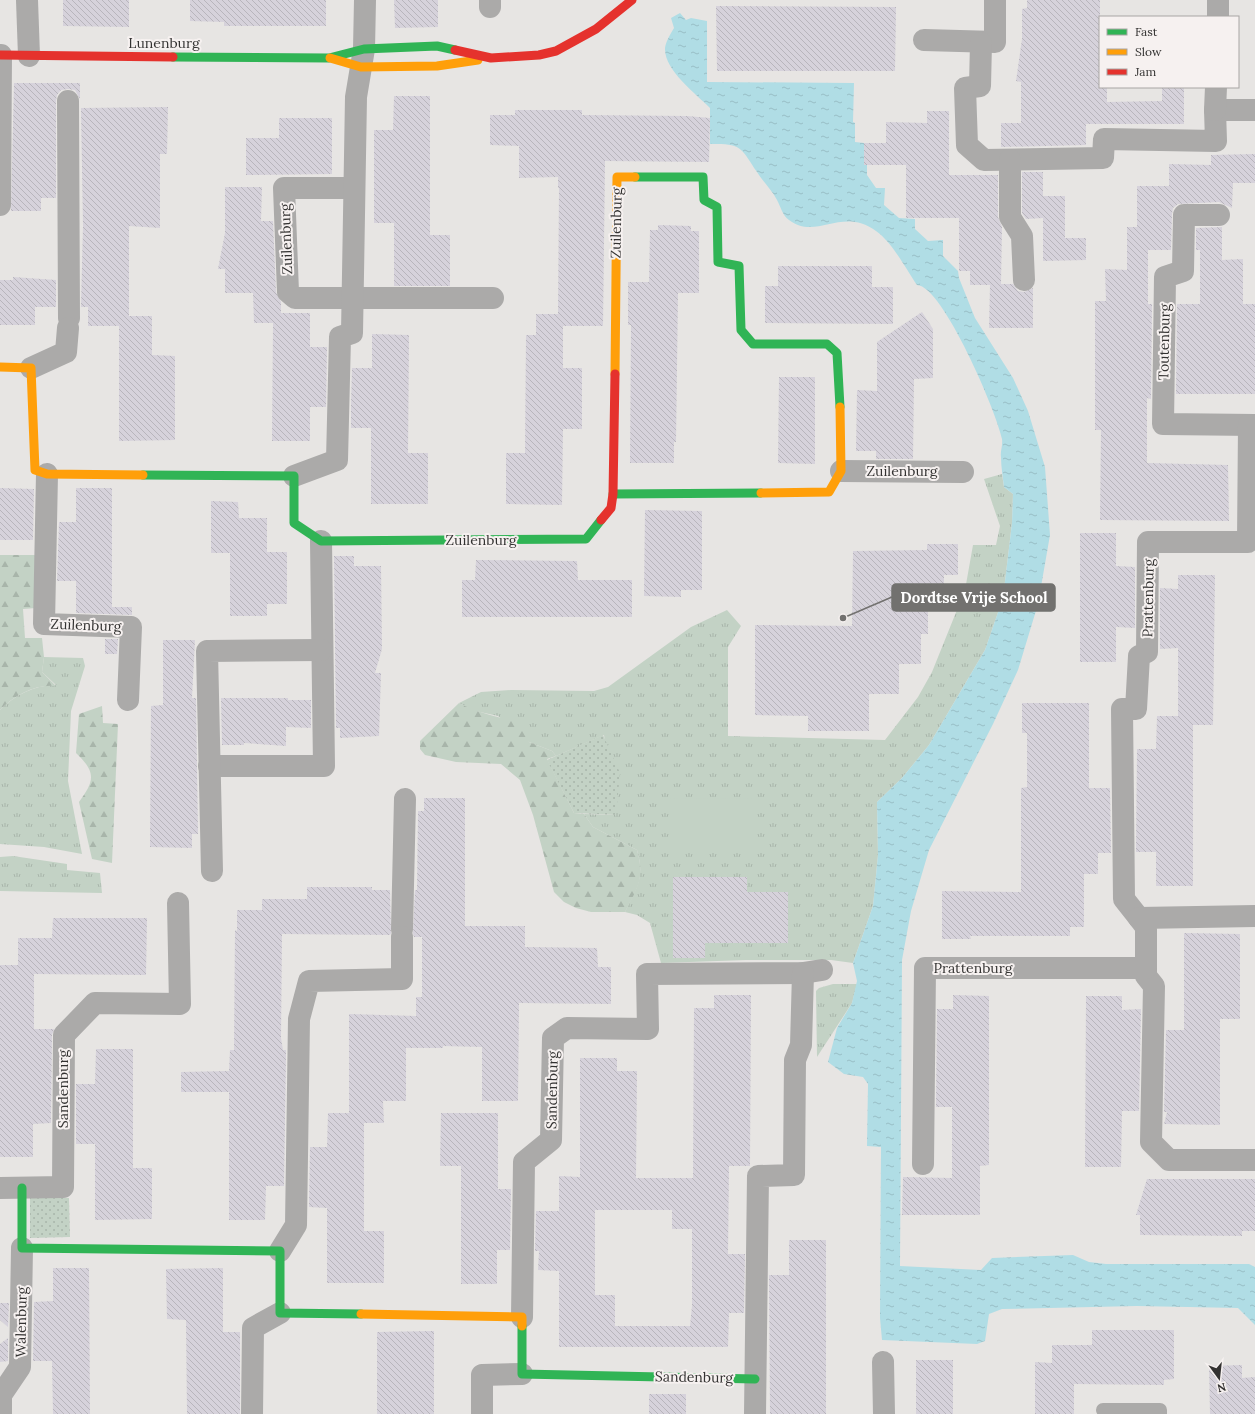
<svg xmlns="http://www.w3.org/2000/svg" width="1255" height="1414" font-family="Lora,serif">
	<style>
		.grass { fill: url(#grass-tufts) }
		.forest { fill: url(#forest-firs) }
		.park { fill: url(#park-dots) }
		.garden { fill: #c3d2c5 }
		.water { fill: url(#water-ripples) }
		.building { fill: url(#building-back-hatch); fill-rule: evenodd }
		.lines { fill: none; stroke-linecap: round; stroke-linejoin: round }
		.lane { stroke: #abaaa9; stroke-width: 14 }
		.street { stroke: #abaaa9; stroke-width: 22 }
		.fast { stroke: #30b455; stroke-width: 9 }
		.slow { stroke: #ff9f0a; stroke-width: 9 }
		.jam { stroke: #e5322d; stroke-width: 9 }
		.labels { text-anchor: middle; stroke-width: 4; stroke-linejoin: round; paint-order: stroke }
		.street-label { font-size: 14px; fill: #333231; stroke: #f6f1f0 }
		.leader { fill: none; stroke: #72716f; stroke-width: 1.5 }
		.callout-dot { fill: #72716f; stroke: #f6f1f0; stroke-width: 1.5 }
		.callout { fill: #72716f; stroke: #72716f; stroke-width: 1.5 }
		.callout-label { font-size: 15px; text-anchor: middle; font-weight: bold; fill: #fff }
	</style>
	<defs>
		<pattern id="grass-tufts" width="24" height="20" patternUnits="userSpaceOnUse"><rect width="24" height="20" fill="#c3d2c5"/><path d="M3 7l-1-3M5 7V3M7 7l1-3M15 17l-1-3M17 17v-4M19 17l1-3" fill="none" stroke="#a8b5aa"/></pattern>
		<pattern id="forest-firs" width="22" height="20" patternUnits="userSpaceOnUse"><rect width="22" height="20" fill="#c3d2c5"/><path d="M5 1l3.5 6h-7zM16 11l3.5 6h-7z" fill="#a8b5aa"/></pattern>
		<pattern id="park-dots" width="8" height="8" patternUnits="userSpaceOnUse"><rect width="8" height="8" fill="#c3d2c5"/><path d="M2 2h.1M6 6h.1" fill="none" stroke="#a8b5aa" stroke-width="1.8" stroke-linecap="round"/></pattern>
		<pattern id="water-ripples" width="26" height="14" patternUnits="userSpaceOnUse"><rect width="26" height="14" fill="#b0dde5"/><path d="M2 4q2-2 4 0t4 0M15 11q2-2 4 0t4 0" fill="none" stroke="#98bec5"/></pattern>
		<pattern id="building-back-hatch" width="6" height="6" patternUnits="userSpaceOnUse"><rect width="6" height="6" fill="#d6d2db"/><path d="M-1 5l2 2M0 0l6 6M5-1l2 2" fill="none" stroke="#b8b5bc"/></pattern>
	</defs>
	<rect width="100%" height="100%" fill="#e7e5e3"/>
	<g class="grass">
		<path d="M1002,474l2,13 9,7 -1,29 -9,75 -18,52 -56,95 -27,33 -25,24 1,53 -5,51 -20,57 -22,-3h-85l-85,3 -11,-40 -13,-8 -12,-3c12,-25 20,-34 12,-62l-44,-23 -9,-13 32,1 -12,-80 -48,21 -4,-5 -23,-9 -31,-26 -27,-6 -12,-7 22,-11 30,-2 83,1 14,-4 83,-60 36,-17 14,16 -13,21v89l157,4 33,-43 14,-25 33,-82 8,-45h23l4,-19 -16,-47z"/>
		<path d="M44,657l39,1 2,8 -14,45 -3,70 14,73 -38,-7 -44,-3v-134c15,-15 34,-25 56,-25l-14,-13z"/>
		<polygon points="13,856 67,864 67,870 100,873 102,893 0,891 0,857"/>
		<polygon points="833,984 857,984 852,1003 817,1057 816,991 819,988"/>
	</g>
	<g class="forest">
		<path d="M0,555h35l1,53 -13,1 2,29h17l2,19 -2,15 14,14c-21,-2 -41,9 -56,24z"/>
		<path d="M459,703c19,11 43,14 64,21l6,18 23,9 4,5 -9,3 27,54 10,1 9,13 44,23c8,28 1,37 -12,62h-34l-15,-4 -12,-6 -10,-10 -21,-77 -13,-35 -19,-16 -45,-2 -31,-7 -5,-6v-8z"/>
		<path d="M102,706l1,17 15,1 -6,139 -20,-4 -13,-57c15,-21 18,-29 -3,-49l3,-39z"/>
	</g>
	<g class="park">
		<polygon points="603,735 620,773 616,815 574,813 547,760"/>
		<polygon points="30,1198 69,1198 70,1237 30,1238"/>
	</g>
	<polygon class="garden" points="669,798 753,799 753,851 669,851"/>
	<path class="water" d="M680,13l6,7 5,-2 16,3v61l147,1 -1,39 2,1v19l9,1v22h3v10l9,13h9l-1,17 15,13 16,1v10l13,12 15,-1v16l15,15 1,7 16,40 38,60 15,33 17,56 5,68 -12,69 -20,66 -25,54 -64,126 -18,61 -9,49 -2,306 81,4 11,-12 81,-3 16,7 17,2h143l6,3v58l-17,-17 -101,-2 -135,3 -13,5 -4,27 -8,3 -95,-4 -2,-22 1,-171 -14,-1 1,-62 -5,-7 -19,-3 -16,-12 9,-34 15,-25 5,-22 -4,-18 20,-57 5,-51 -1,-53 25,-24 27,-33 56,-95 18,-52 9,-75 1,-29 -9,-7c-1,-9 -3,-20 -3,-30 -1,-6 2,-11 1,-18 -5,-26 -59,-153 -85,-154 -11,-16 -25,-43 -41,-54 -34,-25 -60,10 -87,-11 -7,-5 -8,-13 -12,-20 -5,-10 -14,-18 -20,-28 -16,-24 -15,-29 -47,-28v-36c-15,-15 -46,-38 -45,-60 1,-7 5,-13 9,-20l-3,-10z"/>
	<g class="building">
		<polygon points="63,0 129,0 129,27 63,26"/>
		<polygon points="190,0 326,0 326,26 224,26 224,22 190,21"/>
		<polygon points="394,0 438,0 438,27 395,28"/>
		<polygon points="1027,0 1100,0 1100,87 1107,87 1107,102 1162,101 1162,87 1184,87 1184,124 1086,124 1086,145 1001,147 1001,123 1021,123 1021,82 1016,81 1022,39 1022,9 1027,8"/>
		<polygon points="716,6 896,7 895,71 717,71"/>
		<polygon points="14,83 80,83 80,99 75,90 68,89 61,90 57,95 56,101 56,198 41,198 41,211 11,211"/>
		<polygon points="394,96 430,96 430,235 450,235 450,286 394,286 394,223 374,223 374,130 393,130"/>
		<polygon points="168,107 167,154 160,154 160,228 129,226 129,316 152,316 152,355 175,356 175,440 119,441 119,326 88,326 88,307 81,307 83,226 81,108"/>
		<polygon points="515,110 582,110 582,115 687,116 710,118 709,162 605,161 603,326 563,326 563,368 582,368 582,429 563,429 562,505 506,504 506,453 525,453 526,335 536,335 536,314 558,314 559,188 558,188 558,177 519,178 519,146 490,145 490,115 515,115"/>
		<polygon points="927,111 949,111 949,175 998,175 998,217 1002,227 1001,284 1013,284 1018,291 1024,292 1033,288 1033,328 989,328 990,285 970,285 970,271 959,271 959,218 906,218 906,165 864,165 864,143 886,143 886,122 927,123"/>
		<polygon points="279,118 332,118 332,174 246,175 246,138 279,138"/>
		<polygon points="1255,154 1255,183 1233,183 1232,208 1219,202 1178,204 1173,208 1172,214 1171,250 1148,250 1148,304 1152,304 1151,399 1147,398 1147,463 1228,465 1229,521 1100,520 1101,430 1095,430 1095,301 1106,301 1105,269 1127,270 1127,227 1137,227 1137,186 1169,186 1169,164 1211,165 1211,155"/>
		<polygon points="1022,172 1043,172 1043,196 1065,196 1065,238 1086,238 1086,260 1043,261 1043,218 1026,219 1022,213"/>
		<polygon points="225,187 262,187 261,221 273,221 276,292 281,302 281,313 310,313 310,347 327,347 326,407 310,407 310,441 272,441 273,323 254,323 253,293 225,293 225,269 218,269 225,233"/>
		<polygon points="658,225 691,226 691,231 699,231 699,293 678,293 676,442 674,442 674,463 630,463 631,325 628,325 628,282 649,282 650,230 658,230"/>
		<polygon points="1222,227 1222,260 1243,259 1243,304 1255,304 1255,394 1176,394 1177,304 1200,304 1200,250 1196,250 1196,228"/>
		<polygon points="778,266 872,266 872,287 893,287 893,324 765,323 765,286 778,286"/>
		<polygon points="13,277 56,280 56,307 35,307 35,325 0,325 0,280 13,280"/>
		<polygon points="922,312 933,329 933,378 914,379 913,459 876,459 876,451 856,451 857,390 877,391 877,342"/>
		<polygon points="372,334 409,335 408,453 428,453 428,504 371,504 371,428 351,428 351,406 352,368 372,368"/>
		<polygon points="779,377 815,377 815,464 778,463"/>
		<polygon points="0,488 34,489 33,540 0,540"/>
		<polygon points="76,488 112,488 112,607 132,607 132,615 76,613 76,581 57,581 59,522 76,522"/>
		<polygon points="211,501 238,502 239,518 267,518 267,552 287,552 287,604 267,604 267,616 230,616 230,553 211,553"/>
		<polygon points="645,510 702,511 702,590 681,590 681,597 644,596"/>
		<polygon points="1080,533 1116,533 1116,566 1135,567 1135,628 1116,627 1116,662 1080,662"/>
		<polygon points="927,544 958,544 958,575 944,575 944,605 928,605 928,634 921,634 921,664 899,664 899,694 869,694 869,731 808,731 808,716 755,715 755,625 852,626 853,551 927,550"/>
		<polygon points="334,556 354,556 354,566 381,566 382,649 375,673 381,673 379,736 340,738 340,728 336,728"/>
		<polygon points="476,560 577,561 578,580 632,580 632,617 462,617 462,580 475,580"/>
		<polygon points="1178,575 1215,575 1213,725 1193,725 1193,886 1156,886 1156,852 1136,852 1137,749 1156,749 1157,716 1178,716 1178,648 1160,649 1160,588 1178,589"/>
		<polygon points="105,639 118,639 117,654 105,654"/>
		<polygon points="163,640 195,640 192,698 196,698 198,834 192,834 192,848 150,847 151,706 163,705"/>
		<polygon points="221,698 288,698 288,700 311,700 311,728 286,727 286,746 244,743 244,745 222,745"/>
		<polygon points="1022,703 1089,703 1089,788 1110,788 1111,853 1098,853 1098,874 1084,874 1084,927 1070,927 1070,936 970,936 971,939 942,939 942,891 1021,892 1021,788 1027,787 1027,733 1022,733"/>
		<polygon points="424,798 465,798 465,926 525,926 525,947 597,948 598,967 611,967 611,1004 519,1003 518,1101 482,1101 482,1047 443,1046 443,1048 406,1048 406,1101 383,1101 384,1123 364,1123 364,1231 384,1231 384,1283 327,1283 327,1208 309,1207 310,1147 327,1147 328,1113 349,1113 349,1014 416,1016 416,997 422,997 422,937 414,937 413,933 415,890 417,890 418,811 424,811"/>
		<polygon points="673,877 747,877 747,892 788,892 788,943 705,943 705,958 673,958"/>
		<polygon points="307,887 372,887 372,890 390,890 391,933 390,935 282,934 281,1038 283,1050 286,1050 286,1055 284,1186 266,1186 265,1220 229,1220 229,1092 181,1092 181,1072 229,1071 230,1050 234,1050 235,930 237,931 237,910 262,910 262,899 307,899"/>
		<polygon points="53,918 147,918 146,975 34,974 34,1029 54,1029 52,1035 51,1123 33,1124 33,1157 0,1157 0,965 18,965 18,938 52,938"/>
		<polygon points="1184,933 1240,934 1240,1019 1220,1019 1220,1125 1164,1124 1167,1112 1164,1112 1166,1030 1184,1030"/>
		<path d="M714,995h37l-1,171h-21l-1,88h17l-1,59h-15l-1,34h-169v-76l-21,-1 1,-19h-4l1,-40h23v-35l21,1v-119h37v13h20l-1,107h57l1,-170h20zM595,1210h77v19h20v77l-2,20h-75v-31h-20z"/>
		<polygon points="953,995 989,996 989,1165 980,1166 980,1215 902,1215 903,1177 952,1178 952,1107 936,1107 937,1009 953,1009"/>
		<polygon points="1086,996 1122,996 1122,1010 1141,1009 1139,1111 1122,1111 1121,1167 1085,1167"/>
		<polygon points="96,1049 133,1049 133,1168 152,1168 152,1219 95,1220 95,1144 76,1144 76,1084 95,1084"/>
		<polygon points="441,1113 498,1113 498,1189 511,1189 510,1250 497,1250 497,1284 461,1284 461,1166 440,1166"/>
		<polygon points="1147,1179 1255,1179 1255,1231 1242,1231 1242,1236 1140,1235 1140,1215 1136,1215"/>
		<polygon points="789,1240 826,1240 826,1414 770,1414 769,1275 789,1275"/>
		<polygon points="53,1268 89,1268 90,1414 53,1414 52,1361 33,1361 34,1302 53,1301"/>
		<polygon points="223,1268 223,1332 240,1332 240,1414 187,1414 186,1320 167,1319 166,1269"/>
		<polygon points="0,1303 9,1303 8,1327 0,1320"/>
		<polygon points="1092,1330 1174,1330 1174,1379 1164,1380 1164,1385 1074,1384 1074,1414 1035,1414 1035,1362 1052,1363 1052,1345 1092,1345"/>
		<polygon points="434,1331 434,1414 377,1414 377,1332"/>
		<polygon points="8,1338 8,1361 0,1362 0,1344"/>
		<rect x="916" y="1360" width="37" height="54"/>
		<polygon points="1242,1365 1242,1378 1255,1377 1255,1414 1210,1414 1209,1366"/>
		<rect x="649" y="1394" width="37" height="20"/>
	</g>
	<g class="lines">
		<polyline class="lane" points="1103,1410 1160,1410 1160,1414"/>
		<g class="street">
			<polyline points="27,0 29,56"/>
			<polyline points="490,7 490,0"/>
			<polyline points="1218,17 1218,0"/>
			<polyline points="924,40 995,42 995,0"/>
			<polyline points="981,43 980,86 965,88 967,145 984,160 1103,158 1104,139 1216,141 1215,110 1255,110"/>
			<polyline points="68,101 69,318"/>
			<polyline points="1215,110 1216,87"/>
			<polyline points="1010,160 1010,217 1022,236 1024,280"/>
			<polyline points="354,188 284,188 288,292 295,298 493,298"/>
			<polyline points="0,205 1,55"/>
			<polyline points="1219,215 1184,215 1183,271 1165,277 1163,424 1255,425"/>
			<polyline points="31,368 66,352 68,328"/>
			<polyline points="841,471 963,472"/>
			<polyline points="47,474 44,624 131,627 128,700"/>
			<polyline points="294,476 337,460 340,337 352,333 356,97 364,49 365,0"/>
			<polyline points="209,766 324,766 321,541"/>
			<polyline points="212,871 207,651 321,650"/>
			<polyline points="1139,918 1124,899 1122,709 1136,709 1139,656 1147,652 1148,542 1248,542 1249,425"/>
			<polyline points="402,929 405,799"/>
			<polyline points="1146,968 1146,976 1154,986 1151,1142 1169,1160 1255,1160"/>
			<polyline points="923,1164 925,968 1146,968 1146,927 1139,918 1255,916"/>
			<polyline points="0,1188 63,1187 64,1035 95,1003 180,1004 178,903"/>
			<polyline points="280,1251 296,1225 299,1019 309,981 402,979 402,937"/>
			<polyline points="522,1317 524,1162 551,1140 553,1038 567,1028 648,1029 647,974 803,973 822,970"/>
			<polyline points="883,1362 884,1414"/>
			<polyline points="1,1414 1,1395 20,1367 22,1248"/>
			<polyline points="252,1414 253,1328 280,1313"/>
			<polyline points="482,1414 482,1375 522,1374"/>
			<polyline points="755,1414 758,1176 794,1175 795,1060 801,1045 803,973"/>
		</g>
		<g class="fast">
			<polyline points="173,57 329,58 364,49 437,46 455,50"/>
			<polyline points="635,177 703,177 704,200 717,207 718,262 739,266 741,330 753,344 827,344 837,353 840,407"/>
			<polyline points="143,475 294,476 294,523 321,541 586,539 601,520"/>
			<polyline points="613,494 761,493"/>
			<polyline points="22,1188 22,1248 280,1251 280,1313 361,1314"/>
			<polyline points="522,1326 522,1374 755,1379"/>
		</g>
		<g class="slow">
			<polyline points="330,58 361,67 437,66 478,60"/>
			<polyline points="0,367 31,368 35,470 47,474 143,475"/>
			<polyline points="615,374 617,177 635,177"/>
			<polyline points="761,493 829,492 841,471 840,407"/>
			<polyline points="361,1314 522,1317 522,1326"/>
		</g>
		<g class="jam">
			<polyline points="455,50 491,58 539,55 556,51 596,29 632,0"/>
			<polyline points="0,55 173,57"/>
			<polyline points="601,520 611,508 613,494 615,374"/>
		</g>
	</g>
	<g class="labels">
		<g class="street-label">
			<text x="164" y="48">Lunenburg</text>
			<text transform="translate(616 223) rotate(-89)" y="5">Zuilenburg</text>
			<text transform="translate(286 239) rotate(-92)" y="5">Zuilenburg</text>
			<text transform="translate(1164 342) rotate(-89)" y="5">Toutenburg</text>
			<text x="902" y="476">Zuilenburg</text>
			<text x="481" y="545">Zuilenburg</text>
			<text transform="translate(1148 598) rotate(-89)" y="5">Prattenburg</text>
			<text transform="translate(86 625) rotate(2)" y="5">Zuilenburg</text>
			<text x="973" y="973">Prattenburg</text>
			<text transform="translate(63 1089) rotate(-90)" y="5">Sandenburg</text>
			<text transform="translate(552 1090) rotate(-89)" y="5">Sandenburg</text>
			<text transform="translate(21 1322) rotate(-89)" y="5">Walenburg</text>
			<text transform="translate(694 1377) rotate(1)" y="5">Sandenburg</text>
		</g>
	</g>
	<path class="leader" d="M843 618L892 597"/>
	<circle class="callout-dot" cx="843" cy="618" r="4"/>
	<rect class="callout" x="892" y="584" width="163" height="27" rx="4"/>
	<g class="callout-label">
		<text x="974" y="603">Dordtse Vrije School</text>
	</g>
	<rect x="1099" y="16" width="140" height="72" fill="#f6f1f0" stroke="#a8a5a4"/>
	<rect x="1107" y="29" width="20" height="6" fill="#30b455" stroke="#a8a5a4"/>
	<text x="1135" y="36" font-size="12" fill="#333231">Fast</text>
	<rect x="1107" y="49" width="20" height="6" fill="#ff9f0a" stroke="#a8a5a4"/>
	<text x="1135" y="56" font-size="12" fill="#333231">Slow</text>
	<rect x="1107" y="69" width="20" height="6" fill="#e5322d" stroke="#a8a5a4"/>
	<text x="1135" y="76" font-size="12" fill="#333231">Jam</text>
	<g transform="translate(1219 1378) rotate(165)" stroke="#f6f1f0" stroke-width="3" paint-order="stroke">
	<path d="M0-3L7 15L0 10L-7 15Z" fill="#333231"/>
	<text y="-6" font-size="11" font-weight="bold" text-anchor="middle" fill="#333231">N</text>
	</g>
</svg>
